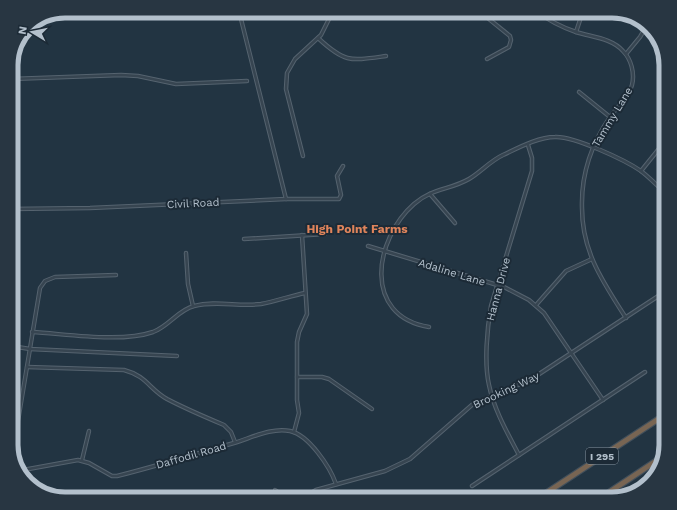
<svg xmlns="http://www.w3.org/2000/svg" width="677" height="510" font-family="'Work Sans',sans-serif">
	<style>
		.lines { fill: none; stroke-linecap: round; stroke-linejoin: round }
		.minor-casing { stroke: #55636f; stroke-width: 4.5 }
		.secondary-casing { stroke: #55636f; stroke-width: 5.5 }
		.motorway-casing { stroke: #42505c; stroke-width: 7 }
		.minor { stroke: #374551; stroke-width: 2.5 }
		.secondary { stroke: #445565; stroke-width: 3.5 }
		.motorway { stroke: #786553; stroke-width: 5 }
		.labels { text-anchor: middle; stroke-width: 4; stroke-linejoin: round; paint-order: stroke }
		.shield { fill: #1c2a36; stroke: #86939f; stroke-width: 1 }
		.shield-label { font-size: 10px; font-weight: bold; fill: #b3c0cc }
		.street-label { font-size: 11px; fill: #b3c0cc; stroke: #1c2a36 }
		.neighbourhood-label { font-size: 12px; font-weight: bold; fill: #df845b; stroke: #1c2a36 }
		.rim { fill: none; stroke: #b3c0cc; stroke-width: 5 }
	</style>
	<rect width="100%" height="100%" fill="#223442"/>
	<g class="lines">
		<defs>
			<g id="minor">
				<polyline points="239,11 286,199"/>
				<polyline points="479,11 510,36 511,40 509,47 487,59"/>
				<path d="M536,11c12,9 25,16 40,21 15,5 36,6 47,19 8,8 12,22 9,34 -3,12 -15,22 -22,32 -18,26 -29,58 -28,91 0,44 21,74 44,110"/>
				<polyline points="576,32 583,11"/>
				<path d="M318,38c27,25 32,23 68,18"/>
				<polyline points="626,54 640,37 647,25"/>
				<polyline points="11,79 121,75 138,76 176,84 247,81"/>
				<polyline points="579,92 610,117"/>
				<polyline points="303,156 286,89 287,73 295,59 321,35 333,11"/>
				<polyline points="641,171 666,140"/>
				<polyline points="430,194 455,223"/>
				<polyline points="11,209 90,208 286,199 339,199 341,195 337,176 343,166"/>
				<polyline points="244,239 325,234"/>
				<polyline points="368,246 504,287 529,300 544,313 603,400"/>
				<polyline points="186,253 188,284 193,306"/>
				<polyline points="663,272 666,275"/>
				<polyline points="536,305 566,271 592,259"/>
				<path d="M429,327c-67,-11 -55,-88 -15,-123 18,-16 36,-14 55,-25 12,-7 21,-18 34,-24 15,-7 35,-18 52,-18 19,-1 70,23 86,34 9,7 17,15 25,23"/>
				<path d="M32,332c35,2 89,11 121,0 16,-6 25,-22 41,-26 22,-6 45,1 67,-2 15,-3 30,-8 44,-11"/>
				<polyline points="11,346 30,349 177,356"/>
				<path d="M27,367l97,3c23,6 25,19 43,29 19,10 38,18 57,26l7,7 4,10"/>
				<polyline points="297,377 322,377 329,379 372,409"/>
				<polyline points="294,432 299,413 297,400 297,342 299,332 307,314 302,235"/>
				<path d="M519,455c-11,-21 -25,-45 -30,-70 -5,-22 -2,-56 2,-79l41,-135v-13l-4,-13"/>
				<polyline points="17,458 18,421 40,288 45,281 55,277 116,275"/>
				<polyline points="82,460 89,431"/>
				<path d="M23,470l55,-10 11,3 23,13h5c40,-10 78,-22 117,-33 17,-5 38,-16 56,-12 19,4 40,36 46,53"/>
				<polyline points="472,486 645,372"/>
				<polyline points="275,490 288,499"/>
				<polyline points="301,499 316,490 385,471 410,459 473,404 530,380 666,291"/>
			</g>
			<polyline id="secondary" points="11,209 15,170 11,128"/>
			<g id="motorway">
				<polyline points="537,499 666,414"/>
				<polyline points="599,499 662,457"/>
			</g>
		</defs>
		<use href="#minor" class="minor-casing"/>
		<use href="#secondary" class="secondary-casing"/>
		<use href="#motorway" class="motorway-casing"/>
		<use href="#minor" class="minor"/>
		<use href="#secondary" class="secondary"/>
		<use href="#motorway" class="motorway"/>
	</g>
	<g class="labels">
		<rect class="shield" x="586" y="448" width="32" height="16" rx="3"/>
		<g class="shield-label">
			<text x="602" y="460">I 295</text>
		</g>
		<g class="street-label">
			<text transform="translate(612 117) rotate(-59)" y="4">Tammy Lane</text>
			<text transform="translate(193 203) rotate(-3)" y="4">Civil Road</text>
			<text transform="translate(452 272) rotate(17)" y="4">Adaline Lane</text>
			<text transform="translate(498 289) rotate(-75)" y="4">Hanna Drive</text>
			<text transform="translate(506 390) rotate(-25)" y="4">Brooking Way</text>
			<text transform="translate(191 455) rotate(-16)" y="4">Daffodil Road</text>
		</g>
		<g class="neighbourhood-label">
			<text x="357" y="233">High Point Farms</text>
		</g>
	</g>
	<path d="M0 0H677V510H0ZM65 18H612A47 47 0 0 1 659 65V445A47 47 0 0 1 612 492H65A47 47 0 0 1 18 445V65A47 47 0 0 1 65 18Z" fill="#283642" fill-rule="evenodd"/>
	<path class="rim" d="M65 18H612A47 47 0 0 1 659 65V445A47 47 0 0 1 612 492H65A47 47 0 0 1 18 445V65A47 47 0 0 1 65 18Z"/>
	<g transform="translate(32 32) rotate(280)" stroke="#1c2a36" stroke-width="3" paint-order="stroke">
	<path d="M0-3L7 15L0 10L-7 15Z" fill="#b3c0cc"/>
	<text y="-6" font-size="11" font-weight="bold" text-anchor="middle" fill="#b3c0cc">N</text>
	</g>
</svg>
